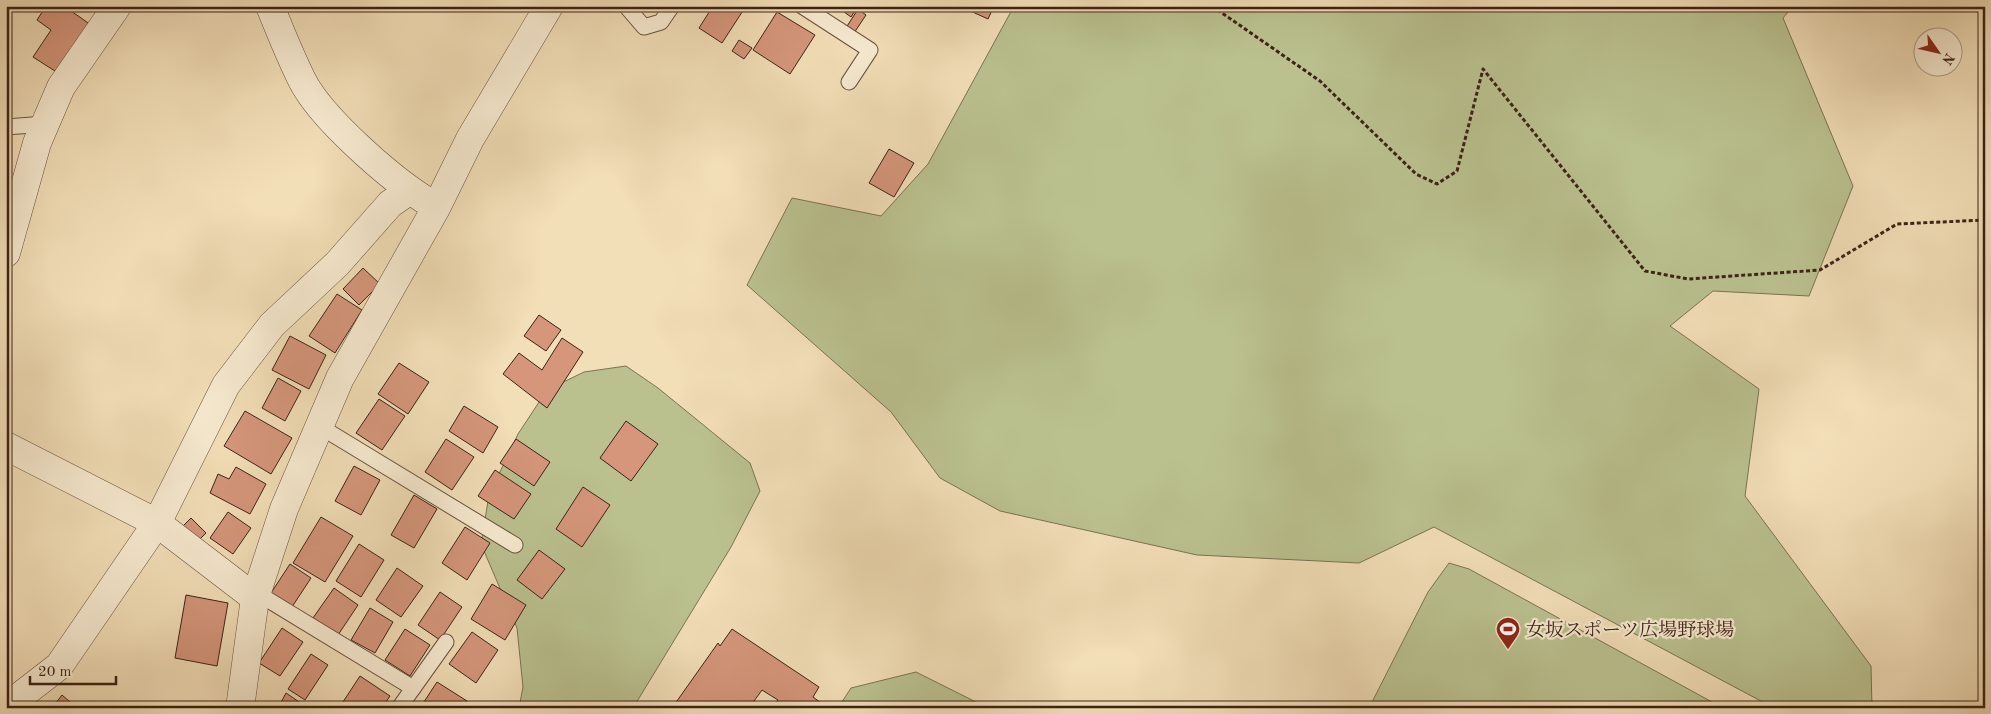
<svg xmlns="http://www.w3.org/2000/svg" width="1991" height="714" font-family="'Old Standard TT','Noto Serif JP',serif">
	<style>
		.green { fill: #bac18f; stroke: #7c7254 }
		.building { fill: #d5967b; stroke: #3d2218 }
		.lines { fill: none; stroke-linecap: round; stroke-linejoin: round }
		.lane-casing { stroke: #6a5140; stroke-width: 17 }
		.street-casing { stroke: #6a5140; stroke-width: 29 }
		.path { stroke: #3d2218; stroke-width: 3; stroke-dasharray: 4 2.5; stroke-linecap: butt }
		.lane { stroke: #f7ead0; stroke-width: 15 }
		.street { stroke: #f7ead0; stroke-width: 28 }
		.labels { text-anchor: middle; stroke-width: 4.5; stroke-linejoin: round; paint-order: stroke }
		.poi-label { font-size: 19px; fill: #3d2218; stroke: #f7ead0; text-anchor: start }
	</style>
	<rect width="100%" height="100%" fill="#f2deb7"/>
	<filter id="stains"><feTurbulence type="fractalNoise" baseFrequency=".004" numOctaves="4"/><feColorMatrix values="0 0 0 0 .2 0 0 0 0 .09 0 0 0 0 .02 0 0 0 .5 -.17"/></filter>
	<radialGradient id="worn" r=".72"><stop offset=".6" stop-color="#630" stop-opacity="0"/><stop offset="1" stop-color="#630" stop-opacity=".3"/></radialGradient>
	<g class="green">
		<polygon points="1014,6 1793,6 1783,18 1853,186 1809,296 1713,291 1670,326 1759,389 1745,496 1871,666 1872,708 1774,708 1434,527 1359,563 1197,555 1000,511 940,478 891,412 747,285 792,198 881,216 928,164"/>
		<polygon points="626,366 658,388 750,463 760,491 731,547 633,708 519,708 523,687 517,628 481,544 489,495 518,434 547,390 584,372"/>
		<polygon points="1449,563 1469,569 1723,708 1369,708 1428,592"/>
		<polygon points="916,672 988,708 838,708 851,688"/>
	</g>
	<g class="building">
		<polygon points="46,6 64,6 91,25 58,73 33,57 51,30 37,20"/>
		<polygon points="713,6 746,6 722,43 699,28"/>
		<polygon points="836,6 858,6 851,17"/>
		<polygon points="968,6 994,6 988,19 966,9"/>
		<polygon points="858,9 866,15 852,36 844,31"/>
		<polygon points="777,12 815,35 790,74 753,50"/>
		<polygon points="739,40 752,48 744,59 732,51"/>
		<polygon points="889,149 914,163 894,197 869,183"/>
		<polygon points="363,268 380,284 359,305 343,289"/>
		<polygon points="337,294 362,310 335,353 309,336"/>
		<polygon points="539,315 561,330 546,351 524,336"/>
		<polygon points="290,336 326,355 309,389 272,370"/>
		<polygon points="562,338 583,352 547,408 503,374 519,353 542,370"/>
		<polygon points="399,363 429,382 408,414 378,394"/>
		<polygon points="278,378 301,391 285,421 262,408"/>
		<polygon points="379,399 405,416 382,450 356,433"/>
		<polygon points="464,406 498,427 483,453 449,431"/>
		<polygon points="245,411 292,438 271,474 224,446"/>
		<polygon points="626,421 658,444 631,481 600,458"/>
		<polygon points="446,439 474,457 452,490 425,472"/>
		<polygon points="516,439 550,462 534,486 500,463"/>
		<polygon points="354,466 380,480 361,515 335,501"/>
		<polygon points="236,467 266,484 250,514 210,493 218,474 229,479"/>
		<polygon points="495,470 531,494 514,519 478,496"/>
		<polygon points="583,487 610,505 582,547 556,529"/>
		<polygon points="414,495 437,509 414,548 391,535"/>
		<polygon points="228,512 251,528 233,554 210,538"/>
		<polygon points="321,517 353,536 325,582 293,563"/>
		<polygon points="191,518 206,533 198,541 182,527"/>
		<polygon points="465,527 490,543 467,580 442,563"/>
		<polygon points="359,544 384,560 361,597 336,581"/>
		<polygon points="539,550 565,569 542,599 517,580"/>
		<polygon points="290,564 311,578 290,610 269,596"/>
		<polygon points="397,568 423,586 401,617 376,600"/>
		<polygon points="492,584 526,605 505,640 471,619"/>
		<polygon points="334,588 358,605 338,635 313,618"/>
		<polygon points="440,592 462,607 440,640 418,625"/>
		<polygon points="186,595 228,603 217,666 175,658"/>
		<polygon points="370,608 393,622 375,653 351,640"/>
		<polygon points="282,628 303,642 280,676 259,663"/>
		<polygon points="405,629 430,645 410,676 385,660"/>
		<polygon points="732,629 819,687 813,697 828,708 772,708 778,700 762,690 749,708 672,708 718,643 720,646"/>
		<polygon points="472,632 498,650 476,683 449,664"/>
		<polygon points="311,654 328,665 305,700 288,689"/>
		<polygon points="360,676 390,696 382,708 339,708"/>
		<polygon points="437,682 467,701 462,708 420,708"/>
		<polygon points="286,693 308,708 278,708"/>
		<polygon points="62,695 77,708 52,708"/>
	</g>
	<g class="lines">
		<defs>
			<g id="lane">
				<polyline points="626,6 644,27 661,22 672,6"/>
				<polyline points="802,6 870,50 849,82"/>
				<polyline points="6,127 45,124"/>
				<polyline points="319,426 515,545"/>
				<polyline points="257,593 413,688"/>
				<polyline points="399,708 446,642"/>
			</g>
			<g id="street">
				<path d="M270,6c10,25 20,50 32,74 19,38 87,97 123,120"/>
				<polyline points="6,253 37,143 61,87 117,6"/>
				<polyline points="6,446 157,523 255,598"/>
				<polyline points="6,707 59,666 157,523 226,385 272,325 337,264 390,204 410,190"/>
				<polyline points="240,708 255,598 284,509 340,378 436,208 470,139 549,6"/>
			</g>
		</defs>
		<use href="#lane" class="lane-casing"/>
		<use href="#street" class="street-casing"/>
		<polyline class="path" points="1212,6 1320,81 1416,174 1437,184 1457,171 1483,69 1645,271 1688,279 1820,270 1897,224 1985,220"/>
		<use href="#lane" class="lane"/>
		<use href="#street" class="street"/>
	</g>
	<defs>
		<symbol id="stadium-pin" viewBox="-11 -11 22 30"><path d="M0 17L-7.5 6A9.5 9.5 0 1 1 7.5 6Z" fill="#8f2418" stroke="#f7ead0"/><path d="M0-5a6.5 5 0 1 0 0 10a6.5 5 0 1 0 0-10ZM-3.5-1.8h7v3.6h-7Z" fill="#fff"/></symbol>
	</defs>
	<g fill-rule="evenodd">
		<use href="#stadium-pin" x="1494" y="615" width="28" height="38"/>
	</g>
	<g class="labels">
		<g class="poi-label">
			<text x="1526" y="636">女坂スポーツ広場野球場</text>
		</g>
	</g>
	<rect width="1991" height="714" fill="none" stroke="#f2deb7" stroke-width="25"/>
	<rect x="8" y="8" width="1976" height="699" fill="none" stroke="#3d2218" stroke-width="2.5"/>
	<rect x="12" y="12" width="1966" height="689" fill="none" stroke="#3d2218"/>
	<g transform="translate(1938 52) rotate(124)"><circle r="24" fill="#f7ead0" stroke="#ad9a86"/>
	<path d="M0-4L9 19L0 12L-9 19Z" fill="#8f2418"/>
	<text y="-8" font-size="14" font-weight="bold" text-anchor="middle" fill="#3d2218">N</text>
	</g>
	<path d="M30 676v8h86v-8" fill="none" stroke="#3d2218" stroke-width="2.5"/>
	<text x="38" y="676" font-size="15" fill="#3d2218" stroke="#f7ead0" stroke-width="4" paint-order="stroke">20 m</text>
	<rect width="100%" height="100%" filter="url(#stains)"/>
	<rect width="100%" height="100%" fill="url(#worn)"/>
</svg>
